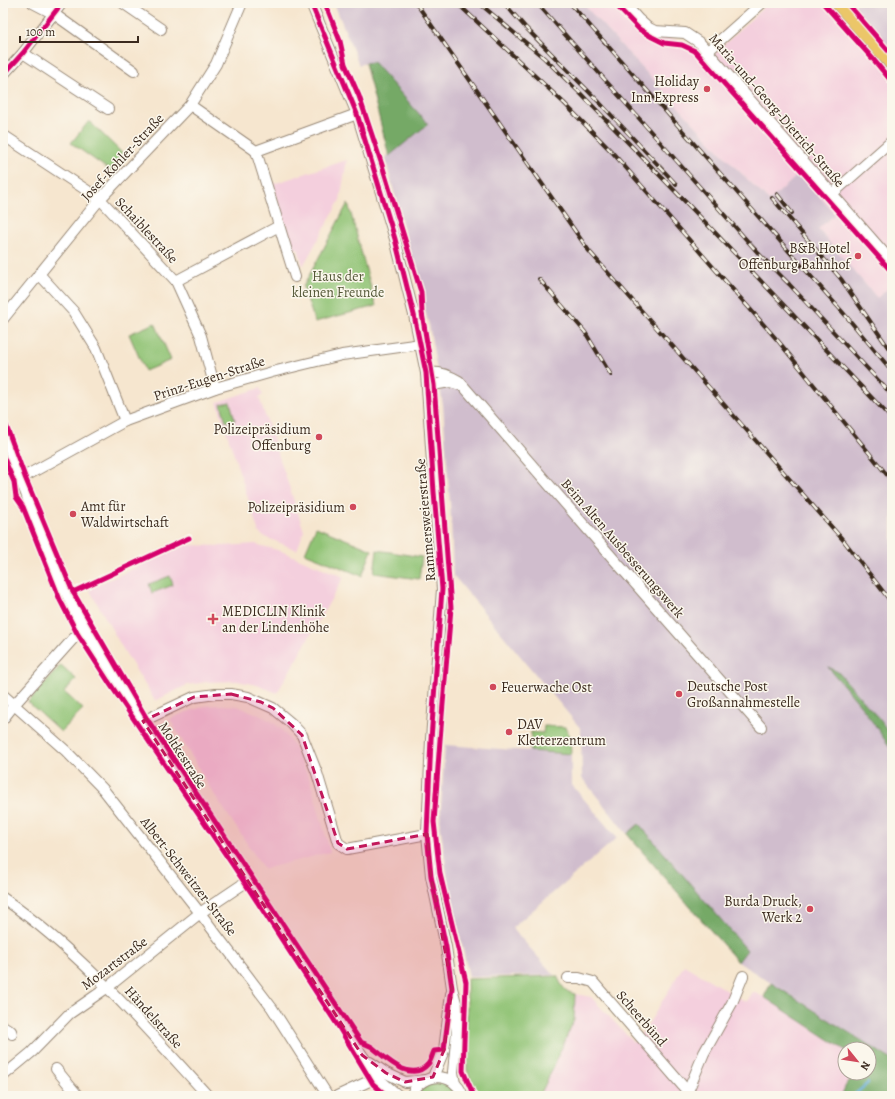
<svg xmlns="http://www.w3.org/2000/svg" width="895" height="1099" font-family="Alegreya,serif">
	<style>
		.built { fill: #f4cfdd }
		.industrial { fill: #d0bdcd }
		.green { fill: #90c374; stroke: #667649 }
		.forest { fill: #74a966; stroke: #586a42 }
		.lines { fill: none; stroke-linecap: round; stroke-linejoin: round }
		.stream { stroke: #63abda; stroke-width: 2.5 }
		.minor-casing { stroke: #988876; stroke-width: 12 }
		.major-casing { stroke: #988876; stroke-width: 14 }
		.minor { stroke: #fff; stroke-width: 10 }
		.major { stroke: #ebc669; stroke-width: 12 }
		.rail-casing { stroke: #3b2a1e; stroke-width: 4 }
		.rail { stroke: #fbf7ec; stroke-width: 2.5; stroke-dasharray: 8; stroke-linecap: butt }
		.cycleway-casing { stroke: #fbf7ec; stroke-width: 8 }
		.cycleway { stroke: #d6006c; stroke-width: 5 }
		.marked { fill: #c2185b; fill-opacity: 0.2; stroke: #c2185b; stroke-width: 3; stroke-dasharray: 8 5; stroke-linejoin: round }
		.poi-dot { fill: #d1495b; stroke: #fbf7ec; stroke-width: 1.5 }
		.labels { text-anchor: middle; stroke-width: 3; stroke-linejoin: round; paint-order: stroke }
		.poi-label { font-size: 14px; fill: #3b2a1e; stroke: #fbf7ec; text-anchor: end }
		.street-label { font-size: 14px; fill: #3b2a1e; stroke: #fbf7ec }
		.park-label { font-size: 14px; fill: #545838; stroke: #fbf7ec }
	</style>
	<rect width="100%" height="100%" fill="#fbf7ec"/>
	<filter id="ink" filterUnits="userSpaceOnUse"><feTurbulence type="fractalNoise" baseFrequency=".025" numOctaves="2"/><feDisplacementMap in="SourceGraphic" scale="8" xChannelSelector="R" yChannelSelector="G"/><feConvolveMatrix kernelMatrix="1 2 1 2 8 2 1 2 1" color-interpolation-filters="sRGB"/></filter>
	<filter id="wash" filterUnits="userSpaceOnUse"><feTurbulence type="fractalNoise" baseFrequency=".012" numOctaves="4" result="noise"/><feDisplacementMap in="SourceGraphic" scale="16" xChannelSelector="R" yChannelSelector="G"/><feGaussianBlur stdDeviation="0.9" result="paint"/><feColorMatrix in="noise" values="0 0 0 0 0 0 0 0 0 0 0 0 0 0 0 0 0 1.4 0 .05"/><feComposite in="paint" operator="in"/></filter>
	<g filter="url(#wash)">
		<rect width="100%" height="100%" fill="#f6e6cf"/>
		<g class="built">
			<polygon points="582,3 618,3 631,19 648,32 692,44 709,59 768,3 850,3 892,50 892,285 877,298 818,229 835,214 799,174 769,201 720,152"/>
			<polygon points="347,160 340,200 303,266 298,248 291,250 273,184"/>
			<polygon points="260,388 263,395 259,397 304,531 297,550 263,536 259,533 217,402"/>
			<polygon points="255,544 281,551 344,577 277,693 257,685 237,681 207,682 187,685 155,701 123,649 89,589 185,545 224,546"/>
			<polygon points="221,705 237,706 253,712 271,721 282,730 292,743 310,780 330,852 264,869 210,788 170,719 184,713 206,706"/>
			<polygon points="684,965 746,1002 753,992 764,997 845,1050 845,1073 856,1073 846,1085 841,1096 540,1096 574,1020 575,994 591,997 633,1042 646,1028"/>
		</g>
		<g class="industrial">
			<polygon points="334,3 582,3 720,152 769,201 799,174 835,214 818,229 877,298 892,285 892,1060 738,962 627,834 582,778 581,729 453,575 451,519 443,405 429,325 385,157 389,156 428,124 365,63 359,65"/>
			<polygon points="850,3 892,3 892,50"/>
			<polygon points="445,745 571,754 571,784 617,838 512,928 554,975 469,977 448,880 440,823"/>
		</g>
		<g class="green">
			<polygon points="89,121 123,154 112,172 71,143"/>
			<polygon points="348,203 376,306 315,322 303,287"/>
			<polygon points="155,323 171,360 145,371 129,334"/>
			<polygon points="230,402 235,420 226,422 221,404"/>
			<polygon points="316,527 372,550 362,576 305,553"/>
			<polygon points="377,550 422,557 419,579 374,573"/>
			<polygon points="170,576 173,585 152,593 149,584"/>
			<polygon points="61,665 76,679 64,692 83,709 61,732 28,702"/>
			<polygon points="544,726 565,727 570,736 571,754 530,751 531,732 543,733"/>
			<path d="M557,976c5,10 7,16 18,18l-1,26 -34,76h-62l-11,-26v-91z"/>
			<path d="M431,1081c12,2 20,3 25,15h-42z"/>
		</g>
		<g class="forest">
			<polygon points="373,62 428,124 389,156 365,63"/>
			<polygon points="828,667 838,672 881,721 892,738 892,750 862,707"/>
			<polygon points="639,824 747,950 738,962 627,834"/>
			<polygon points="771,983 892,1060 892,1096 841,1096 846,1085 856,1073 869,1073 869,1049 845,1050 764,997"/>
		</g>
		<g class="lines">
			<polyline class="stream" points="853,1096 868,1083"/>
		</g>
	</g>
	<g filter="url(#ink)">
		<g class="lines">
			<defs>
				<g id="minor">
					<polyline points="33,3 54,14 134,71"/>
					<polyline points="123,3 161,29"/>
					<polyline points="311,3 357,114 395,239 414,315 426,373 434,492 442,589 431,739 427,834 431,876 446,947 452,988 456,1003 457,1031 453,1072 455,1084"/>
					<polyline points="624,3 638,19 647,27 655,31 685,33 700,43 892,262"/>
					<polyline points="708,51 762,3"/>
					<polyline points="23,53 108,109"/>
					<polyline points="3,75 23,53 62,3"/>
					<polyline points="190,105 256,151 357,114"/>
					<polyline points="3,135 100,199 176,281 201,336 215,388"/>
					<polyline points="256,151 295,277"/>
					<polyline points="832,194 892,141"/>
					<polyline points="39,274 73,311 96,348 125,421"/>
					<polyline points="176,281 279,226"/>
					<polyline points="3,319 100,199 190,105 216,64 242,3"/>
					<path d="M426,373c11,-2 23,2 33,8l137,158 165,188"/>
					<polyline points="427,386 450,382 460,385"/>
					<path d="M3,431c25,67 47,134 81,197l278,427 18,25 19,16"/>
					<polyline points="20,479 125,421 215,388 272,372 342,355 421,344"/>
					<polyline points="3,695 66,751 103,789 200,913 272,1008 328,1096"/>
					<polyline points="3,719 14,705 72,640 84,628"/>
					<polyline points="143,721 194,697 216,694 231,694 248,697 273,708 291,723 302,735 317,773 338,843 347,849 427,834"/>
					<path d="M3,898c79,55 141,128 205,198"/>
					<polyline points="568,978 579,978 593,982 688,1092"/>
					<polyline points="3,1026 11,1031 12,1034"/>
					<polyline points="370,1062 386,1073 405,1082 425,1080"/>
					<polyline points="56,1069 78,1096"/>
					<polyline points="3,1076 32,1052 69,1014 108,987 200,913 249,880"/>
					<polyline points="433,1077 444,1050 451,994"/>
					<polyline points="337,1096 378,1077"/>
					<path d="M411,1096c10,-24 43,-26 52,0"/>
					<polyline points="686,1096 704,1053 732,1003 743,976"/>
				</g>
				<polyline id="major" points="837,3 892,65"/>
			</defs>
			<use href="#minor" class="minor-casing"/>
			<use href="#major" class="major-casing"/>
			<use href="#minor" class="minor"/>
			<use href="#major" class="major"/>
			<defs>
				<g id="rail">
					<polyline points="416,3 589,251 844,541 892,603"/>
					<polyline points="457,3 564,103 612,152 779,342 892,481"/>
					<polyline points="479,3 544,58 580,93 704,221 892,419"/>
					<polyline points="504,3 526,28 600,103 676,184"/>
					<polyline points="537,3 759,254 789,284 892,395"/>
					<polyline points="570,3 846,316 892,371"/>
					<polyline points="777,194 792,213"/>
					<polyline points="772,198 841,279 892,353"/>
					<polyline points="539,279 585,332 611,375"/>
				</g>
			</defs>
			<use href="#rail" class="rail-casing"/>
			<use href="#rail" class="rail"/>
			<defs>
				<g id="cycleway">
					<polyline points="325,3 340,41 345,64 359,96 382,165 421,292 422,313 434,385 451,608 440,740 434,822 440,874 466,982 463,1071 474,1096"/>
					<polyline points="614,3 639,29 652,37 664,43 682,45 695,51 892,272"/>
					<polyline points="823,3 873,59 892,82"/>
					<polyline points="847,3 892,55"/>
					<polyline points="3,75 23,53 62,3"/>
					<path d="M3,417l22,60 48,115 74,127 214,323c4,2 8,3 11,5 14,11 39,37 56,17 3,-3 4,-9 6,-13l10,-1 8,-62 -6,-41 -15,-71 -4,-42 4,-95 11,-150 -8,-97 -8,-119 -12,-58 -19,-76 -38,-125 -46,-111"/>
					<polyline points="3,456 14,482 16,497 23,507 60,600 77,633 108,681 245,883 338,1026 373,1084 387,1096"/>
					<polyline points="73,592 189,538"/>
				</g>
			</defs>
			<use href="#cycleway" class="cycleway-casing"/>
			<use href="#cycleway" class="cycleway"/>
		</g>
	</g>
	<path class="marked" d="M231,694l30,8 12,6 29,27 36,108 9,6 80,-15 4,42 21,112 -8,62 -11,27 -28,5 -19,-9 -24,-18 -219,-334 51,-24z"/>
	<g class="poi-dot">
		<circle cx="707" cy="89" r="4"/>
		<circle cx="858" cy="256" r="4"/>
		<circle cx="319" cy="437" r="4"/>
		<circle cx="353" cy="507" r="4"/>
		<circle cx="73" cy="514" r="4"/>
		<path d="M211 613h4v4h4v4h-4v4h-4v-4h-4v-4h4z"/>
		<circle cx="493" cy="687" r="4"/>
		<circle cx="679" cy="694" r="4"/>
		<circle cx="509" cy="732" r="4"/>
		<circle cx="810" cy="909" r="4"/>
	</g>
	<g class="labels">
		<g class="poi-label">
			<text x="699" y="86">Holiday<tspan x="699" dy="16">Inn Express</tspan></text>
			<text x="850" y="253">B&amp;B Hotel<tspan x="850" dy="16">Offenburg Bahnhof</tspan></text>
			<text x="311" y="434">Polizeipräsidium<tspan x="311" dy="16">Offenburg</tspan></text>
			<text x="81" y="511" text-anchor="start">Amt für<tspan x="81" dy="16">Waldwirtschaft</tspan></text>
			<text x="345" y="512">Polizeipräsidium</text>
			<text x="222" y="616" text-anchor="start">MEDICLIN Klinik<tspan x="222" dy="16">an der Lindenhöhe</tspan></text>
			<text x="687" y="691" text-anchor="start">Deutsche Post<tspan x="687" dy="16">Großannahmestelle</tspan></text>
			<text x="501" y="692" text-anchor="start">Feuerwache Ost</text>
			<text x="517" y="729" text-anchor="start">DAV<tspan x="517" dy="16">Kletterzentrum</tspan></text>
			<text x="802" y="906">Burda Druck,<tspan x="802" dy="16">Werk 2</tspan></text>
		</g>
		<g class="street-label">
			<text transform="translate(777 110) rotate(49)" y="5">Maria-und-Georg-Dietrich-Straße</text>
			<text transform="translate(122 157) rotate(-47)" y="5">Josef-Kohler-Straße</text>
			<text transform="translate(147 230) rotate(47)" y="5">Schaiblestraße</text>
			<text transform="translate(209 378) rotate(-18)" y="5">Prinz-Eugen-Straße</text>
			<text transform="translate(425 520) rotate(-95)" y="5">Rammersweierstraße</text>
			<text transform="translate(623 548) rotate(49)" y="5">Beim Alten Ausbesserungswerk</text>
			<text transform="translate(183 755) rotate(57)" y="5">Moltkestraße</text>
			<text transform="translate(189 876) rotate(52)" y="5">Albert-Schweitzer-Straße</text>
			<text transform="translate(114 963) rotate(-37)" y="5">Mozartstraße</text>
			<text transform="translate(154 1017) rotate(48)" y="5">Händelstraße</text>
			<text transform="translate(642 1018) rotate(49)" y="5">Scheerbünd</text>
		</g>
		<g class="park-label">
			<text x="338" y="281">Haus der<tspan x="338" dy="16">kleinen Freunde</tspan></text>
		</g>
	</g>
	<rect width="895" height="1099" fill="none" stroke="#fbf7ec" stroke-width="16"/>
	<g transform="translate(857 1061) rotate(120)"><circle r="19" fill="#fbf7ec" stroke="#aea59a"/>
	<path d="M0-3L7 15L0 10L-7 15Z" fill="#d1495b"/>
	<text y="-6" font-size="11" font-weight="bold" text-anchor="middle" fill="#3b2a1e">N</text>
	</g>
	<path d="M20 36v6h118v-6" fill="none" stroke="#3b2a1e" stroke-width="2"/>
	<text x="26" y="36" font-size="12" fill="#3b2a1e" stroke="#fbf7ec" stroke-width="3" paint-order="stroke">100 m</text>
</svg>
